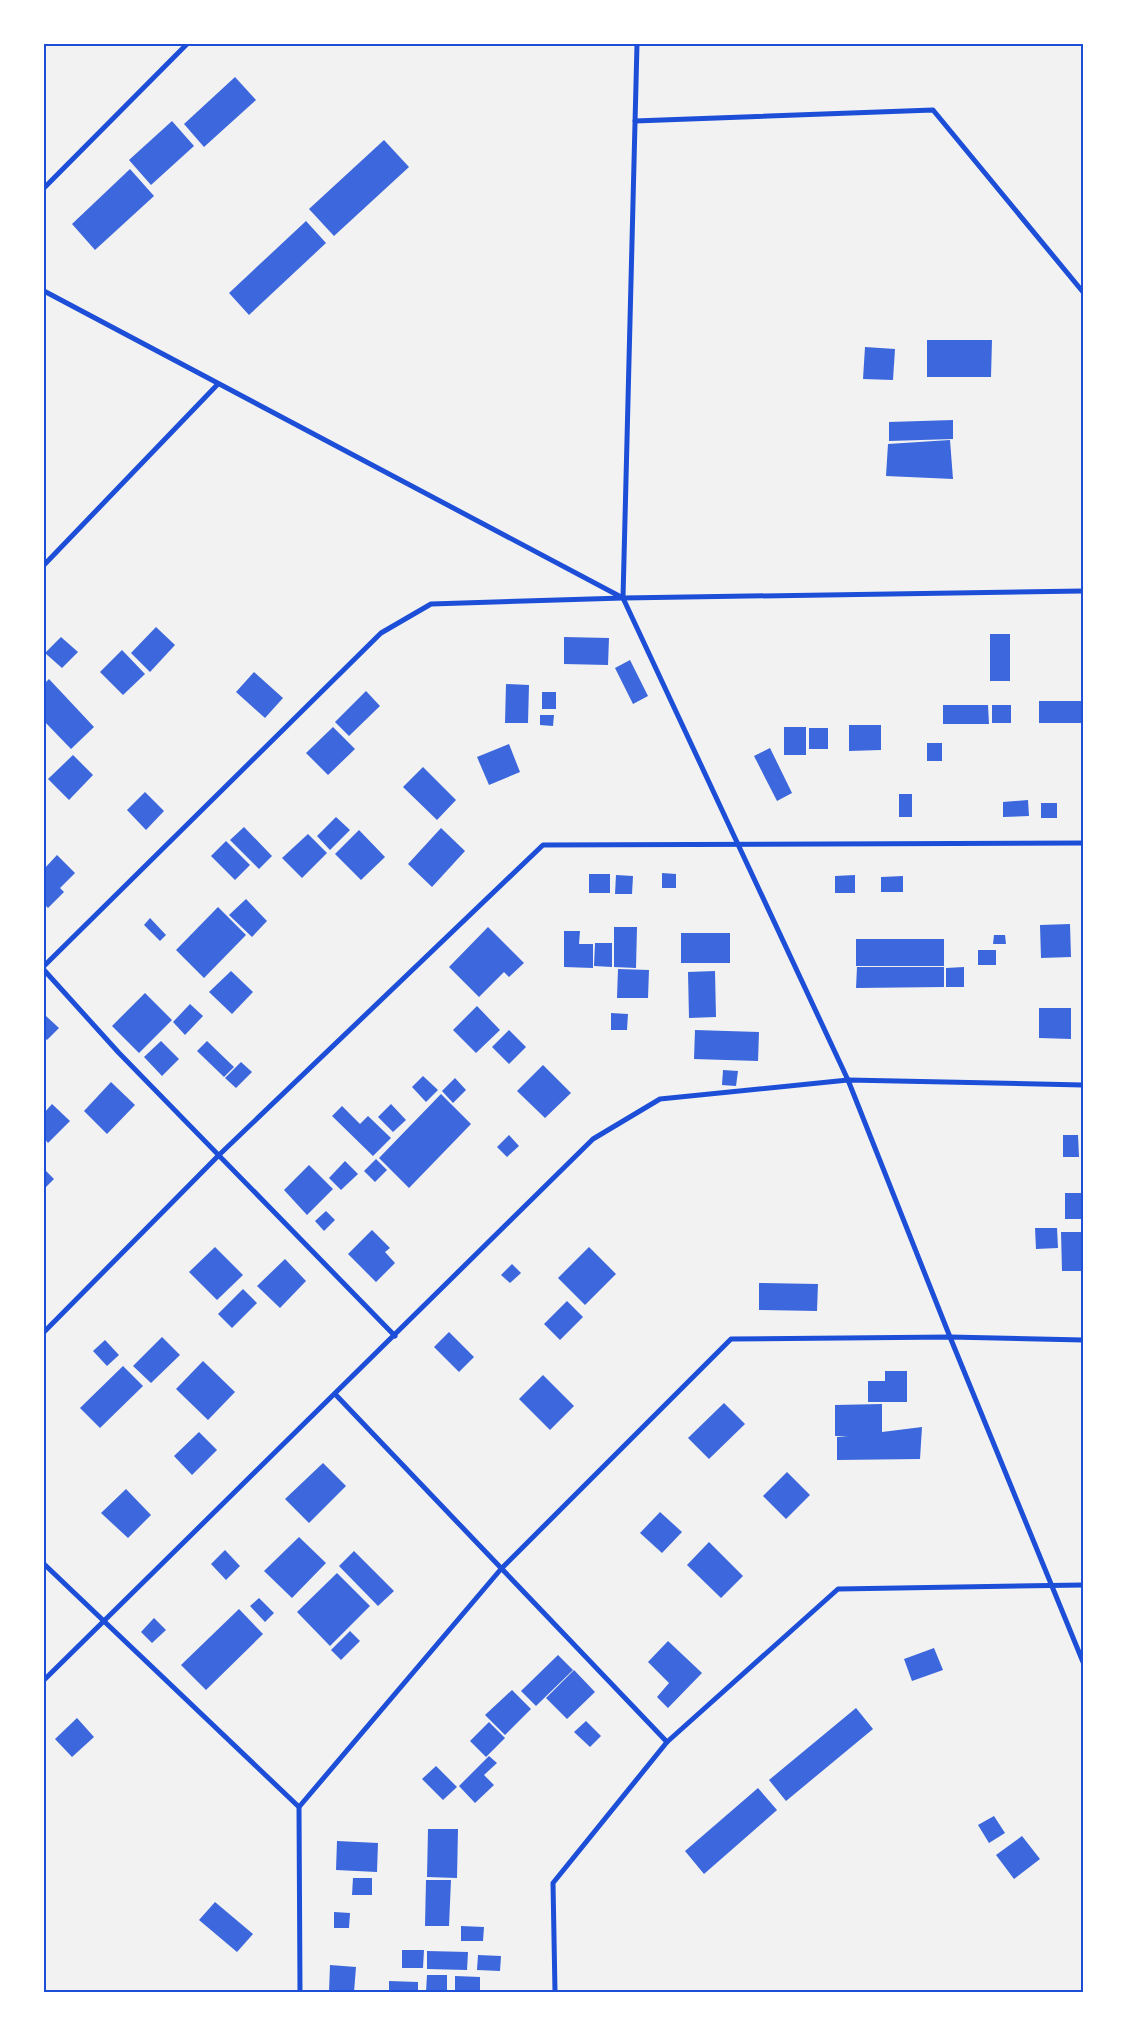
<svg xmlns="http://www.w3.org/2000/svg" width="1127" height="2036" font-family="Poppins,sans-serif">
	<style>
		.building { fill: #3d67dc }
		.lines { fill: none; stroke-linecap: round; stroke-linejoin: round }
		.minor { stroke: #1d4ed8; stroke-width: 5 }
		.neatline { fill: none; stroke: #1d4ed8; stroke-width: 2 }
	</style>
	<rect width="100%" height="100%" fill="#f2f2f2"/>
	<g class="building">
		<polygon points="235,77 256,100 204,147 184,124"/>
		<polygon points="172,121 194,146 151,185 129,160"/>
		<polygon points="384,140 409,167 334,236 309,209"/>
		<polygon points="130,169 154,196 95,250 72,224"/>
		<polygon points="306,221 326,243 249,315 229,293"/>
		<polygon points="927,340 992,340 991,377 927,377"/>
		<polygon points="865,347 895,349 893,380 863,379"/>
		<polygon points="953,420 953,439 889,441 889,422"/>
		<polygon points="950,440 953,479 886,476 888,444"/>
		<polygon points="156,627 175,645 150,672 131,653"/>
		<rect x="990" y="634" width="20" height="47"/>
		<polygon points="61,637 78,652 62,668 45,653"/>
		<polygon points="564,637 609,638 608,665 564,664"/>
		<polygon points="122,650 145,674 123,695 100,672"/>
		<polygon points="630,660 648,696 633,704 615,668"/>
		<polygon points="254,672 283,698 265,718 236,692"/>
		<polygon points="49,679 94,727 71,749 44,721 44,684"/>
		<polygon points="506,684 529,685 528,723 505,723"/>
		<polygon points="366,691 380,706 349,736 335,722"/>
		<rect x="542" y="692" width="14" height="17"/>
		<rect x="1039" y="701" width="44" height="22"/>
		<polygon points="943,705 988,705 989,724 943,724"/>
		<rect x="992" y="705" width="19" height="18"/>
		<polygon points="540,715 554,715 553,726 540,725"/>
		<polygon points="849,725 881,725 881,750 849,751"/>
		<polygon points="333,727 355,749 328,775 306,753"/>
		<rect x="784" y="727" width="22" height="28"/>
		<rect x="809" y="728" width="19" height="21"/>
		<rect x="927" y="743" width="15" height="18"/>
		<polygon points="509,744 520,772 489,785 477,757"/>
		<polygon points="770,748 792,793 777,801 754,756"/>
		<polygon points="73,755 93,775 69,800 48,779"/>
		<polygon points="423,767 456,800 437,820 403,787"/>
		<polygon points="145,792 164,811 146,830 127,810"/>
		<rect x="899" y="794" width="13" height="23"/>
		<polygon points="1028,800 1029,816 1003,817 1003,802"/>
		<rect x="1041" y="803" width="16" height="15"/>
		<polygon points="336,817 350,830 330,850 317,836"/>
		<polygon points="244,827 272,856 259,869 230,840"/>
		<polygon points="441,828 465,851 432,887 408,864"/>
		<polygon points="359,830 385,857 361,880 335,854"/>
		<polygon points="308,834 327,853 302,878 282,858"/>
		<polygon points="226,841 250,865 235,880 211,856"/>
		<polygon points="57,855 75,873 60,888 64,892 48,908 44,904 44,869"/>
		<polygon points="662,873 676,874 676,888 662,888"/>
		<rect x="589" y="874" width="21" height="19"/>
		<polygon points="616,875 633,876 632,894 615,894"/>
		<polygon points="855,875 855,893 835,893 835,876"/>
		<polygon points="903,876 903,892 881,892 881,877"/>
		<polygon points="246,899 267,921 252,937 229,915"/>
		<polygon points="218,907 246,935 204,978 176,950"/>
		<polygon points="150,918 166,935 160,941 144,925"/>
		<polygon points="1070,924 1071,957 1041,958 1040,925"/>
		<polygon points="488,927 524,963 509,977 504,972 479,997 449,967"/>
		<polygon points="614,927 637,927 636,968 614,967"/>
		<polygon points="564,931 580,931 579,944 593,944 593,968 564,967"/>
		<rect x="681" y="933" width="49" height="30"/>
		<polygon points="994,935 1005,935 1006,944 993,944"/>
		<rect x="856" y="939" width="88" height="27"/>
		<polygon points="595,943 612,943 612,967 594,966"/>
		<rect x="978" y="950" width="18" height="15"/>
		<polygon points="857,967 944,967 944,987 856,988"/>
		<polygon points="964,967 964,987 946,987 946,968"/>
		<polygon points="618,969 649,970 648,998 617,998"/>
		<polygon points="231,971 253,992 232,1014 209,992"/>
		<polygon points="715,971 716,1017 689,1018 688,972"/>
		<polygon points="145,993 172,1020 139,1053 112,1026"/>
		<polygon points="190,1004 203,1016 185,1035 173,1022"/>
		<polygon points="477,1006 500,1030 476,1053 453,1030"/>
		<polygon points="1039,1008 1071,1008 1071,1039 1039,1038"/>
		<polygon points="611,1013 628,1014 627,1030 611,1030"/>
		<polygon points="46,1016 59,1028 47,1040 44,1037 44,1018"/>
		<polygon points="509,1030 526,1047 509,1064 492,1047"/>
		<polygon points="695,1030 759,1032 758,1061 694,1059"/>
		<polygon points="161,1041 179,1059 162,1076 144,1057"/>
		<polygon points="207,1041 234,1067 224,1077 197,1051"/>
		<polygon points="241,1062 252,1072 236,1088 225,1078"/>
		<polygon points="543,1065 571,1093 545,1118 517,1091"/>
		<polygon points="723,1070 738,1071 736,1086 722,1085"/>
		<polygon points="423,1076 438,1090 426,1102 412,1087"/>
		<polygon points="455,1078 466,1090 453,1103 442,1091"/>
		<polygon points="111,1082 135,1105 107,1134 84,1111"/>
		<polygon points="441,1094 471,1124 409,1188 379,1158"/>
		<polygon points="52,1104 70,1121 48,1143 44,1138 44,1113"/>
		<polygon points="391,1104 406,1120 393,1132 378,1117"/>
		<polygon points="342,1106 360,1124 368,1116 391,1138 373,1156 332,1116"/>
		<polygon points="509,1135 519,1146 507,1157 497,1147"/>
		<polygon points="1063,1135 1078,1135 1079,1157 1063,1157"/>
		<polygon points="376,1159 387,1170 375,1182 364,1171"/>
		<polygon points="345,1161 358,1174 341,1190 329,1178"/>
		<polygon points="309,1165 333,1189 307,1215 284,1190"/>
		<polygon points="44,1169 54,1179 44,1189"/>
		<rect x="1065" y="1193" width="18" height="26"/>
		<polygon points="326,1211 335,1220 324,1231 315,1221"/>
		<polygon points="1035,1228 1057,1228 1058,1248 1036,1249"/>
		<polygon points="372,1230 390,1248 385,1252 395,1263 376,1282 348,1254"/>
		<polygon points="1061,1232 1083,1232 1083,1271 1062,1271"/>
		<polygon points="215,1247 243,1275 217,1300 189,1272"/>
		<polygon points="589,1247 616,1274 585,1305 558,1278"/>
		<polygon points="285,1259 306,1281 280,1308 257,1286"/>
		<polygon points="512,1264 521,1273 510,1283 501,1275"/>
		<polygon points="759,1283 818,1284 817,1311 759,1310"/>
		<polygon points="243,1289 257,1303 232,1328 218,1314"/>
		<polygon points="567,1301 583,1317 560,1340 544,1324"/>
		<polygon points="449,1332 474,1357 459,1372 434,1347"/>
		<polygon points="162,1337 180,1355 151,1383 133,1366"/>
		<polygon points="105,1340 119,1355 107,1366 93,1351"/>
		<polygon points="203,1361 235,1392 208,1420 176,1389"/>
		<polygon points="123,1366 143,1386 100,1428 80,1408"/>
		<polygon points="885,1371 907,1371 907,1402 868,1402 868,1381 885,1381"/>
		<polygon points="543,1375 574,1406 550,1430 519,1399"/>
		<polygon points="724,1403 745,1424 709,1459 688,1438"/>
		<polygon points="882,1404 882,1432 922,1427 920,1459 837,1460 837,1437 848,1436 835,1436 835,1405"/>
		<polygon points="199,1432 217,1450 192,1475 174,1456"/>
		<polygon points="323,1463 346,1486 309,1523 285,1499"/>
		<polygon points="787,1472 810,1495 786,1519 763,1496"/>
		<polygon points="126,1489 151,1515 128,1538 101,1513"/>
		<polygon points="660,1512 682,1532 662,1553 640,1533"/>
		<polygon points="299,1537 326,1563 292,1598 264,1571"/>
		<polygon points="709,1542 743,1576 721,1598 687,1565"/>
		<polygon points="225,1550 240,1566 226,1580 211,1564"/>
		<polygon points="354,1551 394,1591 378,1606 339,1566"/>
		<polygon points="337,1573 370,1606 330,1646 297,1612"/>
		<polygon points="259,1598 274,1613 265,1622 250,1606"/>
		<polygon points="239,1609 263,1634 206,1690 181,1665"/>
		<polygon points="154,1618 166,1630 152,1643 141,1632"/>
		<polygon points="350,1631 360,1641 341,1660 331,1650"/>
		<polygon points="668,1641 702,1673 668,1708 657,1697 669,1683 648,1662"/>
		<polygon points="934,1648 943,1670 912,1681 904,1659"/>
		<polygon points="558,1655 573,1670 536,1706 521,1691"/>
		<polygon points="574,1670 595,1692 567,1719 546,1698"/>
		<polygon points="512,1690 531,1709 505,1735 485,1715"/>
		<polygon points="856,1708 873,1729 786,1801 769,1780"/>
		<polygon points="77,1718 94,1737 72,1757 55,1739"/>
		<polygon points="586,1721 601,1736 590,1747 574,1732"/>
		<polygon points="489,1722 505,1738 486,1757 470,1741"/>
		<polygon points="489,1756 497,1763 484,1775 494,1785 475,1803 459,1786"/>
		<polygon points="436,1766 457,1787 443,1800 422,1779"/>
		<polygon points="758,1788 777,1810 704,1874 685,1851"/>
		<polygon points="994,1816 1005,1833 989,1843 978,1825"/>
		<polygon points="428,1829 458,1829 457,1878 427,1877"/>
		<polygon points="1022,1836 1040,1859 1014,1879 996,1855"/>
		<polygon points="337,1841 378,1843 377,1872 336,1870"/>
		<polygon points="353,1878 372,1878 372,1895 352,1895"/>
		<polygon points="426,1880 451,1880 449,1926 425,1926"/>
		<polygon points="215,1902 253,1934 237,1952 199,1920"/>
		<polygon points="334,1912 350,1913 349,1928 334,1928"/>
		<polygon points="461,1926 484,1927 483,1941 461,1941"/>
		<polygon points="402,1950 424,1950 423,1968 402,1968"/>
		<polygon points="427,1951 468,1952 467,1970 427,1969"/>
		<polygon points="478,1955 501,1956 500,1971 477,1970"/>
		<polygon points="330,1965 356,1967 354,1992 329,1992"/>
		<polygon points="427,1975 447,1975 447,1992 426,1992"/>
		<polygon points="455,1976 480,1977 480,1992 455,1991"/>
		<polygon points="389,1981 418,1982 418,1992 389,1992"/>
	</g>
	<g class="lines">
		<g class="minor">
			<polyline points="637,44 623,598 848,1080 950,1337 1083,1662"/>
			<polyline points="635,121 933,110 1083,292"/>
			<polyline points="44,188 187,44"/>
			<polyline points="44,291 623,598"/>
			<polyline points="44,565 217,385"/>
			<polyline points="44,966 381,633 431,604 623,598 1083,591"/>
			<polyline points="44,970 119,1053 395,1336"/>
			<polyline points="44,1332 219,1155 543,845 1083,843"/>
			<polyline points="335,1394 667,1742"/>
			<polyline points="44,1564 299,1807"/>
			<polyline points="44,1680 593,1139 660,1099 848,1080 1083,1085"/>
			<polyline points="300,1992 299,1807 501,1569 731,1339 950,1337 1083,1340"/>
			<polyline points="555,1992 553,1883 667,1742 838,1589 1083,1585"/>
		</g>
	</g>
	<rect width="1127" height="2036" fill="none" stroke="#ffffff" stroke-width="90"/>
	<rect x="45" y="45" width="1037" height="1946" class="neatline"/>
</svg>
